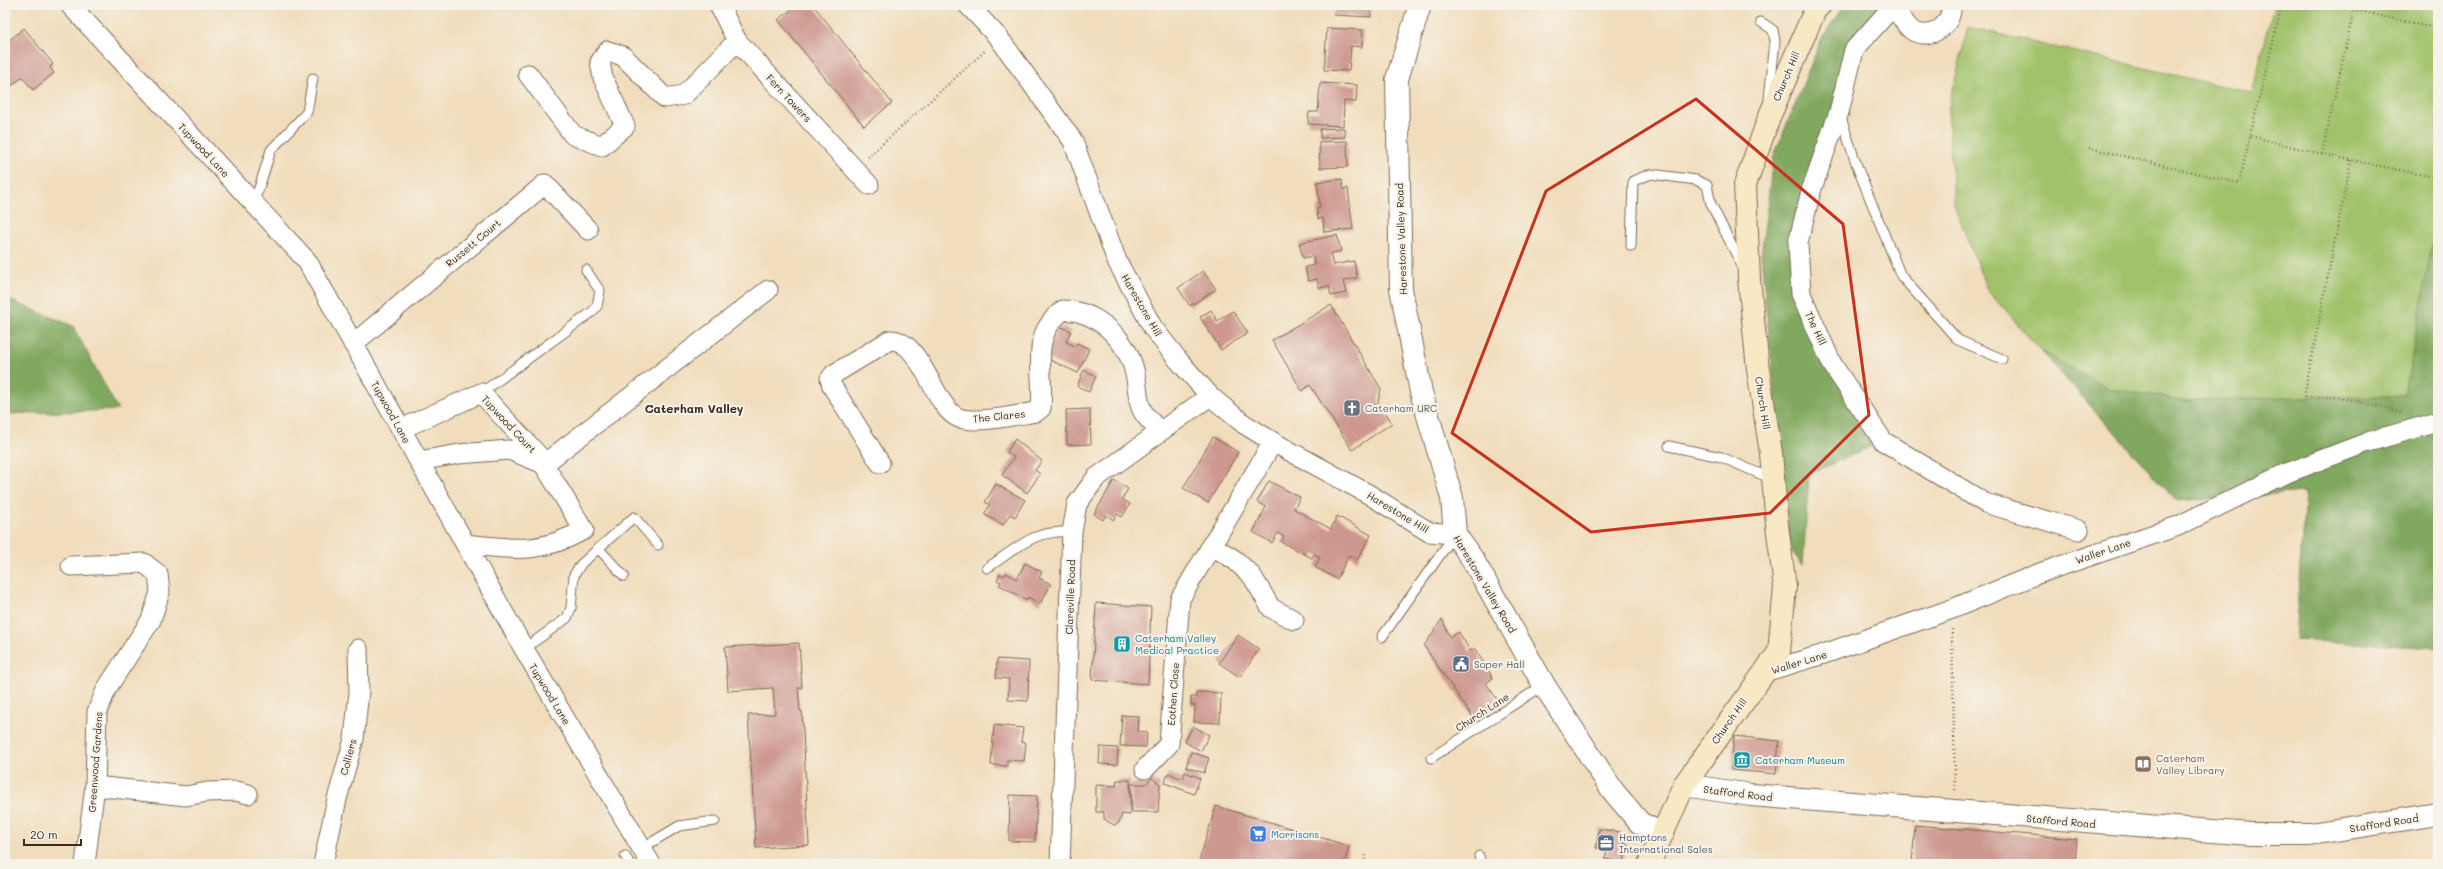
<svg xmlns="http://www.w3.org/2000/svg" width="2443" height="869" font-family="Mali,sans-serif">
	<style>
		.green { fill: #a1c26b; stroke: #6e7644 }
		.forest { fill: #80a85f; stroke: #5e693e }
		.building { fill: #cd988f }
		.lines { fill: none; stroke-linecap: round; stroke-linejoin: round }
		.service-casing { stroke: #7b6955; stroke-width: 11 }
		.minor-casing { stroke: #7b6955; stroke-width: 21 }
		.tertiary-casing { stroke: #7b6955; stroke-width: 24 }
		.secondary-casing { stroke: #7b6955; stroke-width: 24 }
		.path { stroke: #7b6955; stroke-width: 2.5; stroke-dasharray: 1 3; stroke-linecap: butt }
		.service { stroke: #fff; stroke-width: 9 }
		.minor { stroke: #fff; stroke-width: 19 }
		.tertiary { stroke: #fff; stroke-width: 22 }
		.secondary { stroke: #f8e8c3; stroke-width: 22 }
		.marked { fill: none; stroke: #c8321e; stroke-width: 3; stroke-linejoin: round }
		.labels { text-anchor: middle; stroke-width: 4; stroke-linejoin: round; paint-order: stroke }
		.street-label { font-size: 10px; fill: #3b2a1e; stroke: #f7f3e8 }
		.worship-label { font-size: 10px; fill: #5b616d; stroke: #f7f3e8; text-anchor: start }
		.culture-label { font-size: 10px; fill: #0d838f; stroke: #f7f3e8; text-anchor: start }
		.service-label { font-size: 10px; fill: #4e5e75; stroke: #f7f3e8; text-anchor: start }
		.education-label { font-size: 10px; fill: #785e54; stroke: #f7f3e8; text-anchor: start }
		.shop-label { font-size: 10px; fill: #366cbe; stroke: #f7f3e8; text-anchor: start }
		.quarter-label { font-size: 12px; font-weight: bold; fill: #3b2a1e; stroke: #f7f3e8 }
	</style>
	<rect width="100%" height="100%" fill="#f7f3e8"/>
	<filter id="ink" filterUnits="userSpaceOnUse"><feTurbulence type="fractalNoise" baseFrequency=".025" numOctaves="2"/><feDisplacementMap in="SourceGraphic" scale="8" xChannelSelector="R" yChannelSelector="G"/><feConvolveMatrix kernelMatrix="1 2 1 2 8 2 1 2 1" color-interpolation-filters="sRGB"/></filter>
	<filter id="wash" filterUnits="userSpaceOnUse"><feTurbulence type="fractalNoise" baseFrequency=".012" numOctaves="4" result="noise"/><feDisplacementMap in="SourceGraphic" scale="16" xChannelSelector="R" yChannelSelector="G"/><feGaussianBlur stdDeviation="0.9" result="paint"/><feColorMatrix in="noise" values="0 0 0 0 0 0 0 0 0 0 0 0 0 0 0 0 0 1.4 0 .05"/><feComposite in="paint" operator="in"/></filter>
	<g filter="url(#wash)">
		<rect width="100%" height="100%" fill="#f1ddbc"/>
		<polygon class="green" points="2274,5 2438,5 2438,211 2405,396 2187,401 2106,388 2040,350 1987,290 1954,204 1948,110 1968,27 2252,93"/>
		<g class="forest">
			<polygon points="1844,5 1887,5 1854,50 1798,243 1801,294 1883,441 1809,474 1803,565 1791,551 1761,256 1773,158 1821,40"/>
			<polygon points="2438,211 2438,648 2295,640 2305,492 2176,501 2040,350 2106,388 2187,401 2281,397 2405,396"/>
			<polygon points="5,298 73,326 118,410 5,414"/>
		</g>
		<g id="blocks">
			<g class="building">
				<polygon points="797,5 813,5 892,103 864,126 778,20"/>
				<polygon points="1335,5 1371,5 1371,17 1334,15"/>
				<polygon points="24,28 53,64 50,67 54,73 33,90 22,77 5,91 5,44"/>
				<polygon points="1327,28 1363,30 1362,47 1351,46 1349,71 1324,70"/>
				<polygon points="1320,83 1357,85 1356,102 1344,101 1343,126 1308,124 1309,112 1318,112"/>
				<polygon points="1344,128 1345,137 1320,138 1320,129"/>
				<polygon points="1347,141 1348,167 1320,168 1319,142"/>
				<polygon points="1342,179 1343,189 1348,188 1353,229 1324,232 1323,218 1318,219 1317,208 1320,207 1317,182"/>
				<polygon points="1337,235 1341,251 1330,254 1333,265 1354,261 1357,278 1343,281 1346,293 1331,296 1329,286 1319,288 1317,279 1308,281 1305,267 1314,265 1313,256 1303,258 1299,243"/>
				<polygon points="1203,271 1216,289 1190,306 1178,288"/>
				<polygon points="1331,305 1381,389 1378,401 1392,423 1352,450 1310,385 1302,391 1272,340"/>
				<polygon points="1211,310 1217,321 1233,311 1248,333 1221,350 1200,317"/>
				<polygon points="1059,326 1071,331 1066,342 1075,346 1077,343 1089,349 1078,373 1044,357"/>
				<polygon points="1084,370 1096,376 1089,392 1077,386"/>
				<polygon points="1090,409 1091,444 1067,445 1066,410"/>
				<polygon points="1213,437 1238,452 1208,503 1183,488"/>
				<polygon points="1015,439 1042,461 1035,470 1040,474 1027,493 1002,475 1014,457 1007,452"/>
				<polygon points="1114,480 1128,489 1122,499 1130,504 1122,517 1117,514 1114,520 1106,515 1103,520 1094,514"/>
				<polygon points="1269,481 1300,497 1294,509 1331,529 1337,516 1371,535 1357,560 1349,555 1337,579 1315,567 1320,557 1314,554 1312,558 1281,542 1284,537 1278,533 1272,543 1253,532 1266,507 1257,502"/>
				<polygon points="996,484 1025,500 1015,517 1010,514 1003,525 984,514 990,505 985,502"/>
				<polygon points="1025,563 1042,572 1039,578 1051,584 1040,604 1028,597 1027,600 999,585 1001,582 997,580 1000,574 1004,576 1006,573 1017,579"/>
				<polygon points="1096,603 1151,607 1148,684 1092,680"/>
				<polygon points="1442,619 1450,637 1459,632 1470,651 1475,649 1493,678 1486,683 1500,704 1474,719 1424,646"/>
				<polygon points="1238,635 1259,649 1240,677 1219,663"/>
				<polygon points="799,643 802,687 798,688 800,711 802,711 809,845 756,848 748,715 775,714 773,688 728,691 725,647"/>
				<polygon points="997,659 1029,661 1028,701 1008,700 1009,679 996,678"/>
				<polygon points="1197,692 1221,693 1220,723 1194,722 1195,705 1191,705 1191,697 1196,697"/>
				<polygon points="1122,715 1139,716 1138,731 1147,732 1146,747 1120,746"/>
				<polygon points="994,725 1023,728 1021,742 1026,743 1024,761 1007,760 1007,766 991,765"/>
				<polygon points="1193,726 1209,735 1201,751 1185,742"/>
				<polygon points="1734,736 1779,741 1776,774 1731,770"/>
				<polygon points="1100,747 1118,748 1117,765 1099,764"/>
				<polygon points="1191,752 1209,758 1204,773 1186,767"/>
				<polygon points="1185,772 1200,778 1194,794 1165,783 1168,773 1183,779"/>
				<polygon points="1152,778 1160,784 1158,812 1132,812 1131,784 1146,784"/>
				<polygon points="1117,780 1130,780 1130,815 1122,814 1119,823 1114,825 1104,819 1104,812 1096,812 1096,785 1116,786"/>
				<polygon points="1010,795 1037,796 1035,842 1009,841"/>
				<polygon points="1216,806 1349,846 1344,864 1198,864"/>
				<polygon points="1915,825 2077,839 2075,864 1912,864"/>
				<polygon points="1599,829 1620,832 1627,847 1623,863 1605,859 1608,848 1596,848"/>
			</g>
		</g>
	</g>
	<g filter="url(#ink)">
		<use href="#blocks" fill-opacity="0" stroke="#7b6955" stroke-width="1"/>
		<g class="lines">
			<defs>
				<g id="service">
					<polyline points="1761,22 1773,30 1775,41 1769,99"/>
					<polyline points="1840,115 1858,169 1901,276 1958,340 2002,359"/>
					<polyline points="252,201 258,191 271,150 307,112 313,78"/>
					<polyline points="1631,246 1633,181 1651,174 1696,180 1707,185 1711,204 1742,266"/>
					<polyline points="481,393 592,312 597,306 600,291 586,270"/>
					<polyline points="1669,446 1721,457 1772,479"/>
					<polyline points="598,548 624,576"/>
					<path d="M987,568c32,-21 45,-38 85,-36"/>
					<polyline points="1382,637 1455,534"/>
					<polyline points="524,649 567,618 571,608 574,575 581,564 634,517 658,545"/>
					<polyline points="1431,758 1544,685"/>
					<polyline points="642,848 679,826 715,821"/>
					<polyline points="625,856 630,864"/>
					<polyline points="1479,856 1481,864"/>
				</g>
				<g id="minor">
					<polyline points="70,5 307,261 524,649 651,864"/>
					<polyline points="719,5 737,41 869,185"/>
					<polyline points="968,5 999,38 1073,141 1117,261 1153,328 1179,361 1210,396 1244,424 1273,442 1370,495 1429,532 1455,534"/>
					<polyline points="1894,5 1854,50 1839,112 1811,191 1798,243 1801,294 1832,364 1883,441 1985,503 2079,530"/>
					<path d="M1893,6c6,7 13,21 20,25 18,10 40,-6 38,-26"/>
					<polyline points="528,74 573,135 602,146 625,126 603,78 600,62 608,51 623,56 665,98 684,95 737,41"/>
					<polyline points="353,344 545,184 588,230"/>
					<path d="M401,429l80,-36 57,62 46,75c-46,25 -70,19 -119,14"/>
					<polyline points="419,461 459,454 509,450 544,464 768,290"/>
					<path d="M880,463l-48,-77 -2,-7 4,-5 56,-34c32,-1 44,69 69,78 19,6 57,-3 77,-6l5,-4c4,-39 -13,-70 22,-98 35,1 65,30 72,64 3,11 2,26 7,36 4,8 12,15 18,21"/>
					<polyline points="1211,545 1235,560 1252,576 1271,608 1294,620"/>
					<polyline points="71,566 144,563 158,574 160,592 151,620 107,688 97,712 95,786 85,864"/>
					<polyline points="1764,672 1821,655 1952,609 2040,573 2178,526 2282,475 2368,442 2438,422"/>
					<polyline points="1145,769 1169,744 1180,599 1273,442"/>
					<polyline points="95,786 186,796 207,792 236,791 248,794"/>
					<polyline points="323,864 337,799 354,739 359,691 358,649"/>
					<polyline points="1060,864 1072,532 1077,504 1096,478 1210,396"/>
				</g>
				<g id="tertiary">
					<polyline points="1420,5 1397,79 1401,289 1421,392 1452,498 1455,534 1473,560 1544,685 1613,791 1640,823 1662,834"/>
					<polyline points="1684,785 1751,795 2251,834 2310,834 2438,814"/>
				</g>
				<polyline id="secondary" points="1649,864 1684,785 1779,652 1785,587 1777,525 1771,453 1758,370 1749,279 1745,185 1770,115 1815,10 1820,5"/>
			</defs>
			<use href="#service" class="service-casing"/>
			<use href="#minor" class="minor-casing"/>
			<use href="#tertiary" class="tertiary-casing"/>
			<use href="#secondary" class="secondary-casing"/>
			<g class="path">
				<polyline points="2282,5 2250,136 2322,154"/>
				<polyline points="2334,5 2438,29"/>
				<polyline points="2355,5 2322,154 2438,178"/>
				<polyline points="2089,148 2239,183 2250,136"/>
				<polyline points="868,157 986,50"/>
				<polyline points="2351,160 2304,397 2340,397 2402,412"/>
				<polyline points="2436,178 2438,167"/>
				<polyline points="1952,629 1955,790"/>
				<polyline points="1364,864 1366,854"/>
			</g>
			<use href="#service" class="service"/>
			<use href="#minor" class="minor"/>
			<use href="#tertiary" class="tertiary"/>
			<use href="#secondary" class="secondary"/>
		</g>
	</g>
	<path class="marked" d="M1696,99l147,125 26,191 -99,98 -179,19 -139,-99 94,-242z"/>
	<defs>
		<symbol id="church-square" viewBox="-11 -11 22 22"><rect x="-9" y="-9" width="18" height="18" rx="4" fill="#6b7280" stroke="#f7f3e8"/><path d="M-1.2-6h2.4v3.5h3.3v2.4h-3.3V6h-2.4V-.1h-3.3v-2.4h3.3Z" fill="#fff"/></symbol>
		<symbol id="building-square" viewBox="-11 -11 22 22"><rect x="-9" y="-9" width="18" height="18" rx="4" fill="#0f9aa8" stroke="#f7f3e8"/><path d="M-4-6H4V6H1V3H-1V6H-4ZM-2.5-4.3h1.7v1.8h-1.7ZM.8-4.3h1.7v1.8H.8ZM-2.5-1h1.7V.8h-1.7ZM.8-1h1.7V.8H.8Z" fill="#fff"/></symbol>
		<symbol id="civic-square" viewBox="-11 -11 22 22"><rect x="-9" y="-9" width="18" height="18" rx="4" fill="#5c6f8a" stroke="#f7f3e8"/><path d="M-.6-6.5H3V-4.5H.6V-3L4-1V1h2V6H-6V1h2V-1L-.6-3ZM-1.2 2.5V6h2.4V2.5Z" fill="#fff"/></symbol>
		<symbol id="museum-square" viewBox="-11 -11 22 22"><rect x="-9" y="-9" width="18" height="18" rx="4" fill="#0f9aa8" stroke="#f7f3e8"/><path d="M0-6L6-3V-2H-6V-3ZM-5-1h2V3h-2ZM-1-1h2V3h-2ZM3-1h2V3H3ZM-6 4H6V6H-6Z" fill="#fff"/></symbol>
		<symbol id="library-square" viewBox="-11 -11 22 22"><rect x="-9" y="-9" width="18" height="18" rx="4" fill="#8d6e63" stroke="#f7f3e8"/><path d="M-6-4Q-3-5.5-.7-3.5V5Q-3 3-6 4ZM6-4Q3-5.5 .7-3.5V5Q3 3 6 4Z" fill="#fff"/></symbol>
		<symbol id="supermarket-square" viewBox="-11 -11 22 22"><rect x="-9" y="-9" width="18" height="18" rx="4" fill="#3f7fe0" stroke="#f7f3e8"/><path d="M-6-5.5h2.5l.6 2H6L4.5 2H-2.5L-4.4-4H-6ZM-1.5 3.2a1.3 1.3 0 1 0 .1 0ZM3 3.2a1.3 1.3 0 1 0 .1 0Z" fill="#fff"/></symbol>
		<symbol id="office-square" viewBox="-11 -11 22 22"><rect x="-9" y="-9" width="18" height="18" rx="4" fill="#5c6f8a" stroke="#f7f3e8"/><path d="M-6-3h4V-5.5h4V-3h4V5H-6ZM-1-4.5V-3h2v-1.5ZM-6 0V1H6V0Z" fill="#fff"/></symbol>
	</defs>
	<g fill-rule="evenodd">
		<use href="#church-square" x="1342" y="398" width="20" height="20"/>
		<use href="#building-square" x="1112" y="634" width="20" height="20"/>
		<use href="#civic-square" x="1451" y="654" width="20" height="20"/>
		<use href="#museum-square" x="1732" y="750" width="20" height="20"/>
		<use href="#library-square" x="2133" y="754" width="20" height="20"/>
		<use href="#supermarket-square" x="1248" y="824" width="20" height="20"/>
		<use href="#office-square" x="1596" y="833" width="20" height="20"/>
	</g>
	<g class="labels">
		<g class="street-label">
			<text transform="translate(1786 76) rotate(-67)" y="4">Church Hill</text>
			<text transform="translate(789 98) rotate(47)" y="4">Fern Towers</text>
			<text transform="translate(204 150) rotate(47)" y="4">Tupwood Lane</text>
			<text transform="translate(1401 239) rotate(-92)" y="4">Harestone Valley Road</text>
			<text transform="translate(473 243) rotate(-40)" y="4">Russett Court</text>
			<text transform="translate(1142 305) rotate(60)" y="4">Harestone Hill</text>
			<text transform="translate(1816 328) rotate(65)" y="4">The Hill</text>
			<text transform="translate(1763 403) rotate(81)" y="4">Church Hill</text>
			<text transform="translate(391 412) rotate(61)" y="4">Tupwood Lane</text>
			<text transform="translate(999 416) rotate(-6)" y="4">The Clares</text>
			<text transform="translate(509 424) rotate(47)" y="4">Tupwood Court</text>
			<text transform="translate(1398 512) rotate(31)" y="4">Harestone Hill</text>
			<text transform="translate(2103 551) rotate(-19)" y="4">Waller Lane</text>
			<text transform="translate(1485 584) rotate(59)" y="4">Harestone Valley Road</text>
			<text transform="translate(1070 597) rotate(-88)" y="4">Clareville Road</text>
			<text transform="translate(1799 662) rotate(-17)" y="4">Waller Lane</text>
			<text transform="translate(550 694) rotate(59)" y="4">Tupwood Lane</text>
			<text transform="translate(1173 694) rotate(-86)" y="4">Eothen Close</text>
			<text transform="translate(1482 712) rotate(-33)" y="4">Church Lane</text>
			<text transform="translate(1729 721) rotate(-55)" y="4">Church Hill</text>
			<text transform="translate(348 757) rotate(-75)" y="4">Colliers</text>
			<text transform="translate(95 762) rotate(-86)" y="4">Greenwood Gardens</text>
			<text transform="translate(1738 793) rotate(7)" y="4">Stafford Road</text>
			<text transform="translate(2061 821) rotate(5)" y="4">Stafford Road</text>
			<text transform="translate(2384 823) rotate(-9)" y="4">Stafford Road</text>
		</g>
		<g class="worship-label">
			<text x="1365" y="412">Caterham URC</text>
		</g>
		<g class="culture-label">
			<text x="1135" y="642">Caterham Valley<tspan x="1135" dy="12">Medical Practice</tspan></text>
			<text x="1755" y="764">Caterham Museum</text>
		</g>
		<g class="service-label">
			<text x="1474" y="668">Soper Hall</text>
			<text x="1619" y="841">Hamptons<tspan x="1619" dy="12">International Sales</tspan></text>
		</g>
		<g class="education-label">
			<text x="2156" y="762">Caterham<tspan x="2156" dy="12">Valley Library</tspan></text>
		</g>
		<g class="shop-label">
			<text x="1271" y="838">Morrisons</text>
		</g>
		<g class="quarter-label">
			<text x="694" y="413">Caterham Valley</text>
		</g>
	</g>
	<rect width="2443" height="869" fill="none" stroke="#f7f3e8" stroke-width="20"/>
	<path d="M24 839v6h57v-6" fill="none" stroke="#3b2a1e" stroke-width="2"/>
	<text x="30" y="839" font-size="12" fill="#3b2a1e" stroke="#f7f3e8" stroke-width="3" paint-order="stroke">20 m</text>
</svg>
